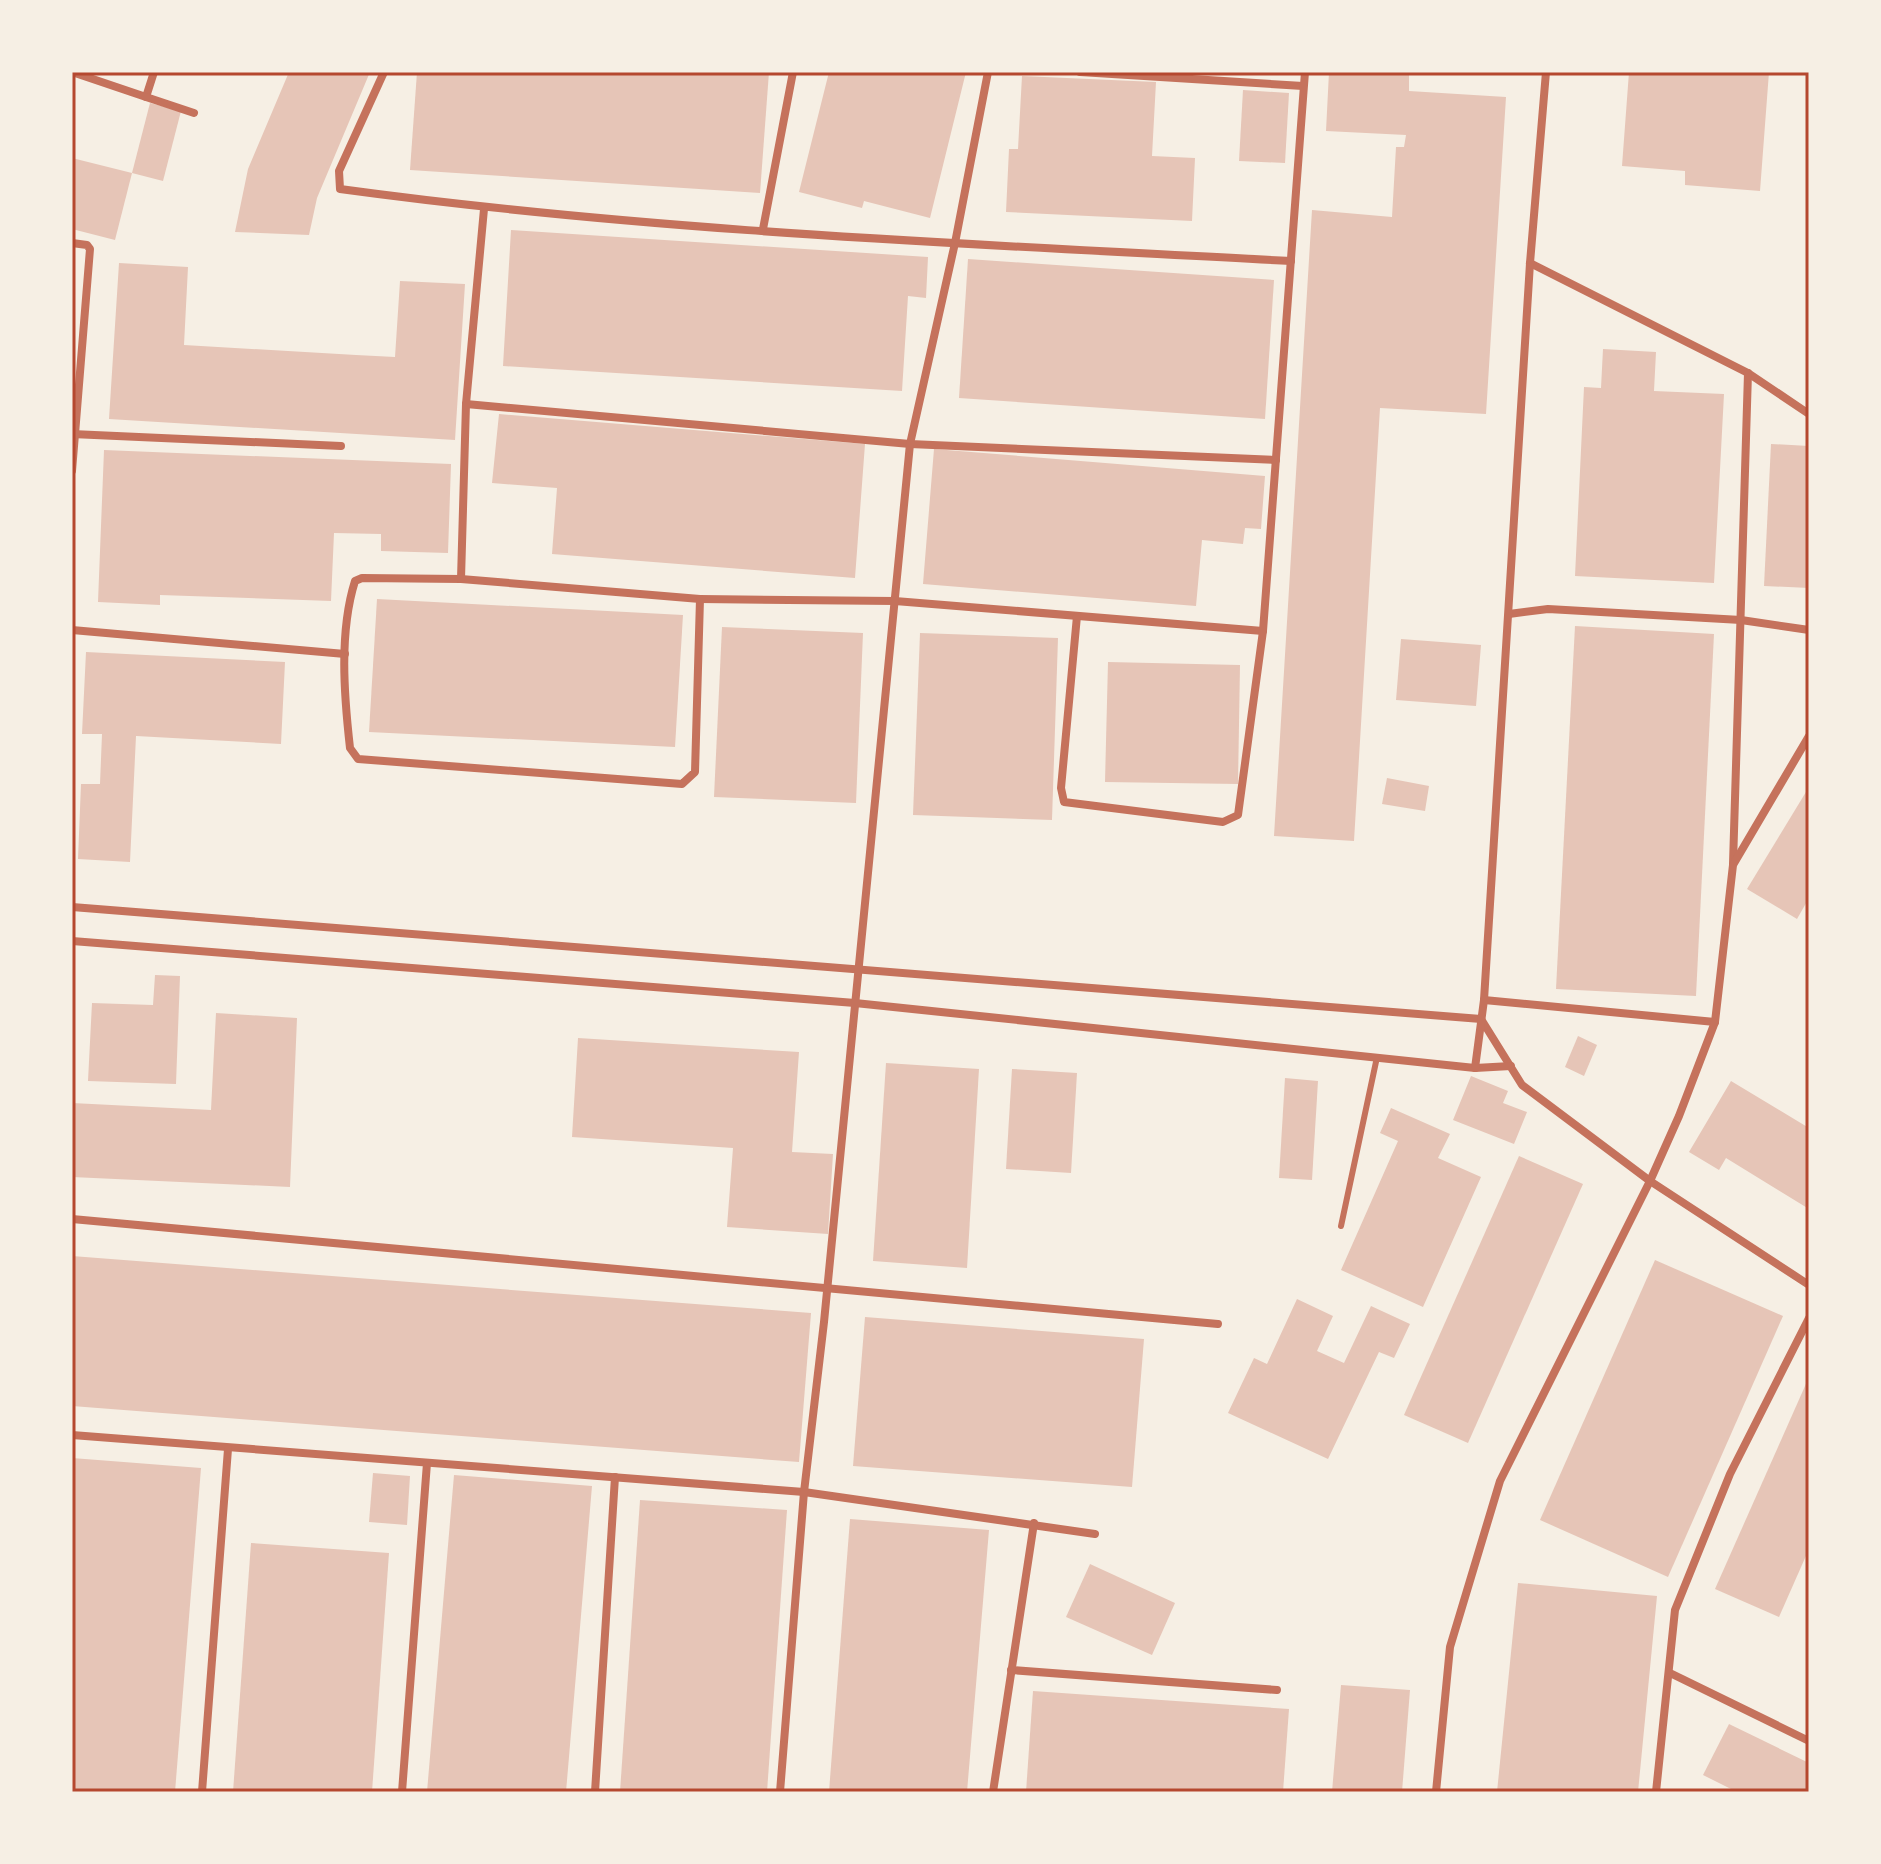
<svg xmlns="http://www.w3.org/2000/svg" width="1881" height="1864" font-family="'Sofia Sans Condensed',sans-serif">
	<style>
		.building { fill: #e6c5b7 }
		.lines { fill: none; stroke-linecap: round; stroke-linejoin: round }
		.service { stroke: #c5725c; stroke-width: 6 }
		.minor { stroke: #c5725c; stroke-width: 8 }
		.neatline { fill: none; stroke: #b5482f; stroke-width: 3 }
	</style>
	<rect width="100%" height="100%" fill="#f6efe4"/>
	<g class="building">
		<polygon points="289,72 370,72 317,198 309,235 235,232 248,169"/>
		<polygon points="417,72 769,72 760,193 410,170"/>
		<polygon points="829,72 966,72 930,218 864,201 862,208 799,192"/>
		<polygon points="1329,72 1409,72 1409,91 1506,97 1486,414 1380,408 1354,841 1274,836 1312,210 1392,217 1396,147 1404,147 1406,135 1326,131"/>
		<polygon points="1629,72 1769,72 1760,191 1685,185 1685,171 1622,166"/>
		<polygon points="1022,76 1156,82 1152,156 1195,158 1192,221 1006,212 1009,149 1018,149"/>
		<polygon points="1243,90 1289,93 1285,163 1239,161"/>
		<polygon points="150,103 181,111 163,181 132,173"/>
		<polygon points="72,158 132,173 115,240 72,229"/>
		<polygon points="511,230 928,257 926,298 908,296 902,391 503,366"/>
		<polygon points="968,259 1274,280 1265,419 959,398"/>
		<polygon points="119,263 188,267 184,345 356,355 395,357 400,281 465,284 455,440 109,419"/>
		<polygon points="1603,349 1656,352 1654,391 1724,394 1714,583 1575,576 1584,387 1601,388"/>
		<polygon points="499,414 865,444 855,578 552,554 557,488 492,483"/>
		<polygon points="1771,444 1809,446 1809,588 1764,586"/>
		<polygon points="934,449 1265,476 1261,529 1245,528 1243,544 1202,540 1196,606 923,584"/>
		<polygon points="104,450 451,464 448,553 381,551 381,534 334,533 331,601 160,595 160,605 98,602"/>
		<polygon points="377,599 683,615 675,747 369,732"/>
		<polygon points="1575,626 1714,634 1696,996 1556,989"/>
		<polygon points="722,627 863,633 856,803 714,797"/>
		<polygon points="920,633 1058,638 1052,820 913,815"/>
		<polygon points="1401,639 1481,645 1476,706 1396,700"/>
		<polygon points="86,652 285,662 281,744 136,736 130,862 78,859 81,784 100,784 102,734 82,734"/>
		<polygon points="1108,662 1240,665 1238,784 1105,782"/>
		<polygon points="1387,778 1429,786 1425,811 1382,804"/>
		<polygon points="1809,787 1809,898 1797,919 1747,889"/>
		<polygon points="155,975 180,976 176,1084 88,1081 92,1003 153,1005"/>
		<polygon points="216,1013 297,1018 290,1187 72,1177 72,1103 211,1110"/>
		<polygon points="1578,1036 1597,1045 1584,1076 1565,1067"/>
		<polygon points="578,1038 799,1052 792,1152 833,1154 828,1234 727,1227 733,1148 572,1137"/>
		<polygon points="886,1063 979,1069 967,1268 873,1261"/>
		<polygon points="1012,1069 1077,1073 1071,1173 1006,1169"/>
		<polygon points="1471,1076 1508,1091 1503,1103 1527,1112 1514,1144 1453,1120"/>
		<polygon points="1285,1078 1318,1081 1312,1180 1279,1178"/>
		<polygon points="1731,1081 1809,1128 1809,1209 1726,1158 1719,1170 1689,1152"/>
		<polygon points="1391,1108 1450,1134 1438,1158 1481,1177 1423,1307 1341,1270 1398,1141 1380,1133"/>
		<polygon points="1519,1156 1583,1184 1468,1443 1404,1415"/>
		<polygon points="72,1256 811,1313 799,1462 72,1406"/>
		<polygon points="1655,1260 1783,1316 1668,1577 1540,1520"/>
		<polygon points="1297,1299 1333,1316 1317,1351 1344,1363 1371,1306 1410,1324 1394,1358 1379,1352 1328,1459 1228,1413 1254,1358 1267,1364"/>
		<polygon points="865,1317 1144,1339 1132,1487 853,1466"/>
		<polygon points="1809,1377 1809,1549 1779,1617 1715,1589"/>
		<polygon points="72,1458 201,1468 175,1792 72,1792"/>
		<polygon points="373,1473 410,1476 407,1525 369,1522"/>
		<polygon points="454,1475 592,1486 566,1792 427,1792"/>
		<polygon points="640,1500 787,1510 767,1792 620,1792"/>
		<polygon points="850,1519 989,1530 967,1792 829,1792"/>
		<polygon points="251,1543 389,1553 372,1792 233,1792"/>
		<polygon points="1090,1564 1175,1603 1152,1655 1066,1617"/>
		<polygon points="1518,1583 1657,1596 1638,1792 1497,1792"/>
		<polygon points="1341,1685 1410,1690 1402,1792 1332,1792"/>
		<polygon points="1033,1691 1289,1709 1283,1792 1026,1792"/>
		<polygon points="1729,1724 1809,1763 1809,1792 1737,1792 1703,1775"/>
	</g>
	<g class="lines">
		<polyline class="service" points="1341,1226 1377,1057"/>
		<g class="minor">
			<polyline points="72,72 146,97 154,72"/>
			<path d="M384,72l-45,99 1,18c315,43 634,55 951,72"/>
			<polyline points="1080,72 1303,86"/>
			<polyline points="146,97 194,113"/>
			<polyline points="763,229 793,72"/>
			<polyline points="72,243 87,245 90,249 72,471"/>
			<polyline points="1530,263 1748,373 1809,414"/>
			<polyline points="466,404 910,444 1276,460"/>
			<polyline points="72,434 341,446"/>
			<path d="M362,578l99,1 239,20 -5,173 -13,12 -324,-25 -8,-11c-6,-53 -11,-116 5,-167z"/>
			<polyline points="461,579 466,404 484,209"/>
			<polyline points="700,599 895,601 1263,631"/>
			<polyline points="1509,614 1548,609 1741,620 1809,630"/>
			<polyline points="1077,616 1061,788 1064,802 1223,822 1238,815 1263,631 1305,72"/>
			<polyline points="72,630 345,654"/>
			<polyline points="1733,864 1748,373"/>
			<polyline points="72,907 1481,1019 1522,1085 1650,1181 1809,1285"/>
			<polyline points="72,941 855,1003 1475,1068 1511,1066"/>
			<polyline points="1484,1000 1715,1022"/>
			<polyline points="1475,1068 1484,1000 1530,263 1546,72"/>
			<polyline points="72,1219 1218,1324"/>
			<polyline points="72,1435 804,1492 1095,1534"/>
			<polyline points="1011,1670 1277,1690"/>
			<polyline points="1670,1673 1809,1741"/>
			<polyline points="202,1792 228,1449"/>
			<polyline points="402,1792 427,1463"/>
			<polyline points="595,1792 615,1477"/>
			<polyline points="780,1792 804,1492 824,1322 910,444 955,243 988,72"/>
			<polyline points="993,1792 1034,1523"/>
			<polyline points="1436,1792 1450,1647 1500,1481 1650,1181 1679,1116 1715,1022 1733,865 1809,736"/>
			<polyline points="1656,1792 1675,1610 1730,1474 1809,1318"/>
		</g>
	</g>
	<rect width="1881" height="1864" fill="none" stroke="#f6efe4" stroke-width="148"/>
	<rect x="74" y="74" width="1733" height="1716" class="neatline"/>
</svg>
